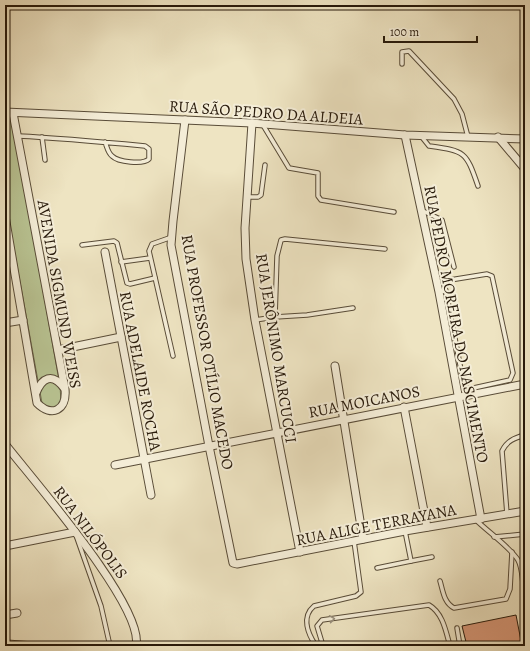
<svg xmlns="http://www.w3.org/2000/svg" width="530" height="651" font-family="Alegreya,serif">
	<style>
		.green { fill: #b9c493; stroke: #706e4e }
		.building { fill: #d89878; stroke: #27190a }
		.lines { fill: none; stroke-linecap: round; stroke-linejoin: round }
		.service-casing { stroke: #594c38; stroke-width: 5.5 }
		.minor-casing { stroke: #594c38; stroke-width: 9 }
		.service { stroke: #f4edd7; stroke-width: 3.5 }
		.minor { stroke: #f4edd7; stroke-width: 7 }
		.oneway { stroke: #988e7b }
		.labels { text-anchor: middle; stroke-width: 4; stroke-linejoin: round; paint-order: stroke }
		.street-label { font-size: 16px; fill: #27190a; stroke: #f4edd7 }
	</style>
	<rect width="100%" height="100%" fill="#eee4c2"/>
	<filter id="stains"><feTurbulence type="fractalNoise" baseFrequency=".005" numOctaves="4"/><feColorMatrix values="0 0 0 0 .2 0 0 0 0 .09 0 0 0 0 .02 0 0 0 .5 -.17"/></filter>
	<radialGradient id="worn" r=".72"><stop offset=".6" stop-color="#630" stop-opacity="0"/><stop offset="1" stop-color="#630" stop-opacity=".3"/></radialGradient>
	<polygon class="green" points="5,117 12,117 60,386 61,402 57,409 47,409 42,403 5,199"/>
	<polygon class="building" points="516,615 522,646 467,646 462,626"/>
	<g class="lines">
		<defs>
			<g id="service">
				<polyline points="402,64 402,52 409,51 454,99 462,114 468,137"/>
				<polyline points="263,125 289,168 318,173 318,196 321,200 394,212"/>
				<path d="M18,136c42,2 85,6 127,10l4,3v10c-6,6 -31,3 -37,-3 -4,-3 -5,-9 -7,-14"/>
				<path d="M421,136l8,10c36,5 37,5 49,40"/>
				<polyline points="42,137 45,160"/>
				<polyline points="247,197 258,197 261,195 265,165"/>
				<polyline points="423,211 442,220 454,267"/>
				<polyline points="172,237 152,244 149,251 173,356"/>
				<polyline points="82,245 114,241 117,243 127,283 130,284 155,278"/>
				<polyline points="121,262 150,258"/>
				<polyline points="439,292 446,291 464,386 469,389 510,380 513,373 492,276 487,274 450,280 444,284 446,291"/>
				<polyline points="275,317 277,256 281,240 285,239 385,249"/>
				<polyline points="255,320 275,317 307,315 353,308"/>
				<path d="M507,514l-5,-63c5,-10 12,-13 23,-16"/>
				<path d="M476,520c11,11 35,28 42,40 7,12 6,50 7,65"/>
				<polyline points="494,537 525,534"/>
				<polyline points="77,538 101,606 110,646"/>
				<polyline points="411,561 432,557"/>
				<polyline points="377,568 411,561 405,531"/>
				<path d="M440,581c3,10 4,22 14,27l52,-9 4,-10 2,-37"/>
				<polyline points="457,628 460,646"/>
				<polyline points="5,642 30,644 35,646"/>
				<path d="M316,646c-8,-12 -15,-29 -2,-40l42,-10 5,-4 -7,-51"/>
				<path d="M323,646l-6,-20 5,-6 107,-15c14,8 17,27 21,41"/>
			</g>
			<g id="minor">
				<polyline points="5,112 252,123 405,135 525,139"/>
				<polyline points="185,120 173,221 171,245 209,446 233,563 237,564 405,531 525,511"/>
				<polyline points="252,123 245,228 246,259 255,320 300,552"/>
				<polyline points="405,135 439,292 481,519"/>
				<polyline points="498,137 525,169"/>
				<path d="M5,216l32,187c15,15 30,7 28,-14l-52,-276"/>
				<polyline points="105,252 151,495"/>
				<polyline points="5,323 23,320"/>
				<polyline points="58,350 121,337"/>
				<polyline points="335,366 363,539"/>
				<path d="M36,393c6,-15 16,-21 28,-5"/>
				<polyline points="404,407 427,527"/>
				<path d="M5,444c27,35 140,163 131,202"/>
				<polyline points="115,465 525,384"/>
				<polyline points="5,546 75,532"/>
				<polyline points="5,615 17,613"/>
			</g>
		</defs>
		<use href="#service" class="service-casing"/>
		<use href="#minor" class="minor-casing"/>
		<use href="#service" class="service"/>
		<use href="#minor" class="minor"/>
	</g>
	<defs><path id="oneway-chevron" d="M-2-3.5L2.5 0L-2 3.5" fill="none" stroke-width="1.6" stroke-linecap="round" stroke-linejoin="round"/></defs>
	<use class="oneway" href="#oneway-chevron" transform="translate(332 619) rotate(-8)"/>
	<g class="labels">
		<g class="street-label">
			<text transform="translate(266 112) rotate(4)" y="6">RUA SÃO PEDRO DA ALDEIA</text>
			<text transform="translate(60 294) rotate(80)" y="6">AVENIDA SIGMUND WEISS</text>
			<text transform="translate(457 324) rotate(79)" y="6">RUA PEDRO MOREIRA DO NASCIMENTO</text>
			<text transform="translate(277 348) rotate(81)" y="6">RUA JERÔNIMO MARCUCCI</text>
			<text transform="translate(208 352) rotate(80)" y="6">RUA PROFESSOR OTÍLIO MACEDO</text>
			<text transform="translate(141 371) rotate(79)" y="6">RUA ADELAIDE ROCHA</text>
			<text transform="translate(364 401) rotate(-11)" y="6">RUA MOICANOS</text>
			<text transform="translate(376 524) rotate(-11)" y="6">RUA ALICE TERRAYANA</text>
			<text transform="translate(91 532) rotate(53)" y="6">RUA NILÓPOLIS</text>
		</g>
	</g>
	<rect width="530" height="651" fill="none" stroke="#eee4c2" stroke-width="20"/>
	<rect x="6" y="6" width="518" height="639" fill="none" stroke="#27190a" stroke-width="2"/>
	<rect x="10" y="10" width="510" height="631" fill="none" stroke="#27190a"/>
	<path d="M384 36v6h93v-6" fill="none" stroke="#27190a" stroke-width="2"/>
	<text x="390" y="36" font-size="12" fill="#27190a" stroke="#f4edd7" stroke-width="3" paint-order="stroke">100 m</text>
	<rect width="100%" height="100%" filter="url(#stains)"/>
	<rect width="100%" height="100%" fill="url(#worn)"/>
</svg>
